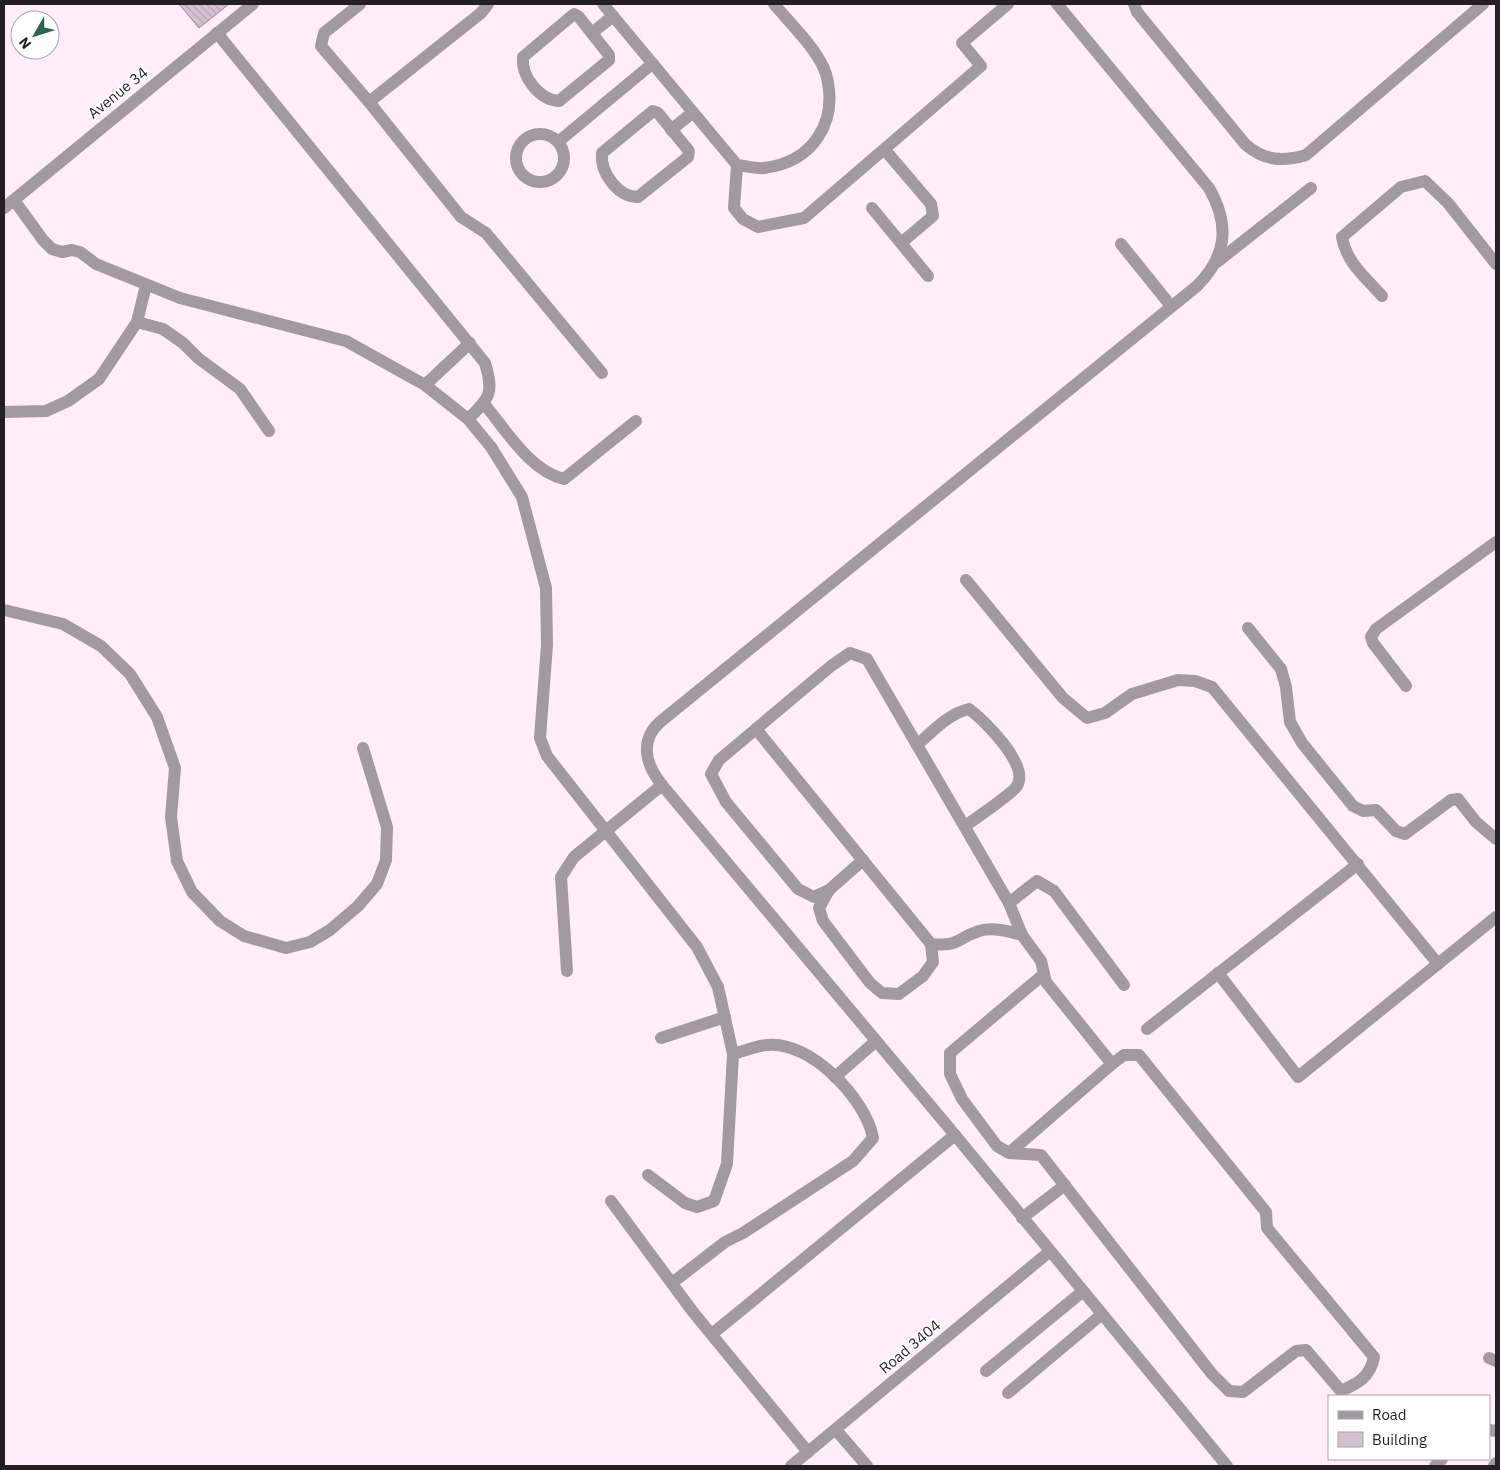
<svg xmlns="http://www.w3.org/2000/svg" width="1500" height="1470" font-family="'IBM Plex Sans',sans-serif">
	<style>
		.building { fill: url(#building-back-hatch); stroke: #9b8896 }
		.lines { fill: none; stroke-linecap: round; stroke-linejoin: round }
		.minor { stroke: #a39aa1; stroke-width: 12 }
		.labels { text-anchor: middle; stroke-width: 4; stroke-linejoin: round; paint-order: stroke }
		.street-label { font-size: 15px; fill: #251e23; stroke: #fff }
	</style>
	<defs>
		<pattern id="building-back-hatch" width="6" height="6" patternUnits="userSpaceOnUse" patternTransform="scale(1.25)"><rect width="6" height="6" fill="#d5c0cf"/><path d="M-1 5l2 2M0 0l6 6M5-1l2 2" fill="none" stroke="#b7a5b1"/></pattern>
	</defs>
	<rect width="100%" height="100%" fill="#ffeefa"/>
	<polygon class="building" points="179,4 229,4 199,28"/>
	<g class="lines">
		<g class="minor">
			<polyline points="360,4 324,33 321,46 369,102 461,217 486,233 602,373"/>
			<path d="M603,4l134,161c9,1 19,4 27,3 49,-6 75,-46 62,-94 -7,-23 -36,-51 -52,-70"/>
			<path d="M1057,4l152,184c21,37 18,68 -12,98l-537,436c-21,19 -14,43 2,63l293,350 272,331"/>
			<path d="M1134,4l3,8 108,132c19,17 38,18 61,11l177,-151"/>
			<path d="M574,14l5,3 30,38v5l-50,41c-20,-1 -38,-25 -36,-44z"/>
			<path d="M217,33l268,330c9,30 5,35 -17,56"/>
			<polyline points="592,33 613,16"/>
			<polyline points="369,102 481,13 488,4"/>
			<path d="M653,111l5,2 31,38 -1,6 -50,40c-20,0 -38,-24 -36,-44z"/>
			<polyline points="671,130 692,113"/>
			<circle cx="540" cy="158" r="24"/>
			<polyline points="558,142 652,64"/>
			<polyline points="885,150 931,204 933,216 901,243"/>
			<polyline points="737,165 734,208 743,219 758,227 804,218 981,66 962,43 1008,4"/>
			<polyline points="14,200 43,240 52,249 62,252 72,250 80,252 96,264 180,298 346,341 425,385 468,419 491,447 522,497 546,588 547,645 540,738 547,756 697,947 718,987 733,1054 727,1164 714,1201 697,1207 685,1203 648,1175"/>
			<polyline points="4,208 253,4"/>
			<polyline points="872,208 928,276"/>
			<polyline points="1121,244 1171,306"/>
			<polyline points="1217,262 1311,188"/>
			<path d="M1382,296c-16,-18 -36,-34 -40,-59l59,-50 24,-6 23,22 48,61"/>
			<polyline points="137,322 163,329 183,343 198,358 240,389 269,431"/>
			<polyline points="425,385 470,343"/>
			<path d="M485,405c21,25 45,66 79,74l72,-58"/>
			<polyline points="4,412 46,411 68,401 99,379 137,322 146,285"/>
			<polyline points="966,580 1063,698 1087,718 1105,713 1132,694 1178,680 1195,681 1212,687 1438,964"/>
			<polyline points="4,610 63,624 101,646 130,674 157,717 175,768 171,817 177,861 192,892 220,921 244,936 286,948 310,942 330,930 358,906 377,884 386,860 387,827 363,748"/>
			<polyline points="1248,628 1281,669 1286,687 1290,722 1302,743 1353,806 1363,811 1376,810 1396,831 1405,834 1451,800 1458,799 1476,822 1496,839"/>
			<polyline points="1406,686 1373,643 1371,637 1376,629 1496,542"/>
			<polyline points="756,729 931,944 933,962 923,976 899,994 882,993 870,983 823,921 819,908 829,890"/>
			<path d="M917,745c16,-14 31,-31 52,-36 15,11 61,56 48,77 -4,7 -42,33 -52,40"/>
			<polyline points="863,860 829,890 814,897 798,889 726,802 711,774 719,760 831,666 850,653 867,659 1009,903 1022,935 1041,961 1046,982 1112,1064"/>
			<polyline points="1009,903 1037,881 1054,891 1124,985"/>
			<path d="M931,944c28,3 26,-6 48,-13 14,-4 29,0 43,4"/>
			<polyline points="567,971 561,877 574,857 662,785"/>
			<polyline points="1218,973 1298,1077 1496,917"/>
			<polyline points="1147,1029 1358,864"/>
			<polyline points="661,1038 725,1017"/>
			<polyline points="835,1077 876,1041"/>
			<path d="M1009,1153l103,-89 12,-9h15l127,157 1,16 107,129c-4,20 -15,26 -33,34l-35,-41 -10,1 -53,41 -14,-1 -17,-17 -171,-219 -32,-2 -12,-7 -35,-47 -12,-25v-21l94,-79"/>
			<polyline points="611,1201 693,1312 808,1452"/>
			<polyline points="1022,1218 1065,1185"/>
			<path d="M672,1283l53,-41 18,-9 110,-72 20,-23c-7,-39 -63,-98 -106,-93 -11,1 -23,6 -34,9"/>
			<polyline points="712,1334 955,1135"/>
			<polyline points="1489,1358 1496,1361"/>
			<polyline points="986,1371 1082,1292"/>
			<polyline points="1008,1393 1101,1315"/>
			<polyline points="836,1430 867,1466"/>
			<polyline points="1489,1430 1496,1431"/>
			<polyline points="791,1466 1049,1252"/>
			<polyline points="1435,1466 1442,1459"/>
			<polyline points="1494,1466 1496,1463"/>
		</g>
	</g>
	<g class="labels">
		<g class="street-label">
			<text transform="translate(118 93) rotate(-39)" y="5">Avenue 34</text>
			<text transform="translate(910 1347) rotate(-40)" y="5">Road 3404</text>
		</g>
	</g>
	<rect width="1500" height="1470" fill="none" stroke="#251e23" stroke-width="10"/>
	<rect x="1328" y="1395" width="162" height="65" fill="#ffffff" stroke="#a8a5a7"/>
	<rect x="1338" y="1411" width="25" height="8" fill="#a39aa1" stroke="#a8a5a7"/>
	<text x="1372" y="1420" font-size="15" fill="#251e23">Road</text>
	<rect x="1338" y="1432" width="25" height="15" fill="#d5c0cf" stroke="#a8a5a7"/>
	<text x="1372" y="1445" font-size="15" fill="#251e23">Building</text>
	<g transform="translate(35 35) rotate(231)"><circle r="24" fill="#ffffff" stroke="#a8a5a7"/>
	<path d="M0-4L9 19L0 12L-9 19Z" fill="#296550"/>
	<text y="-8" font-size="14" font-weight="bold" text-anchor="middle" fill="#251e23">N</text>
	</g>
</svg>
